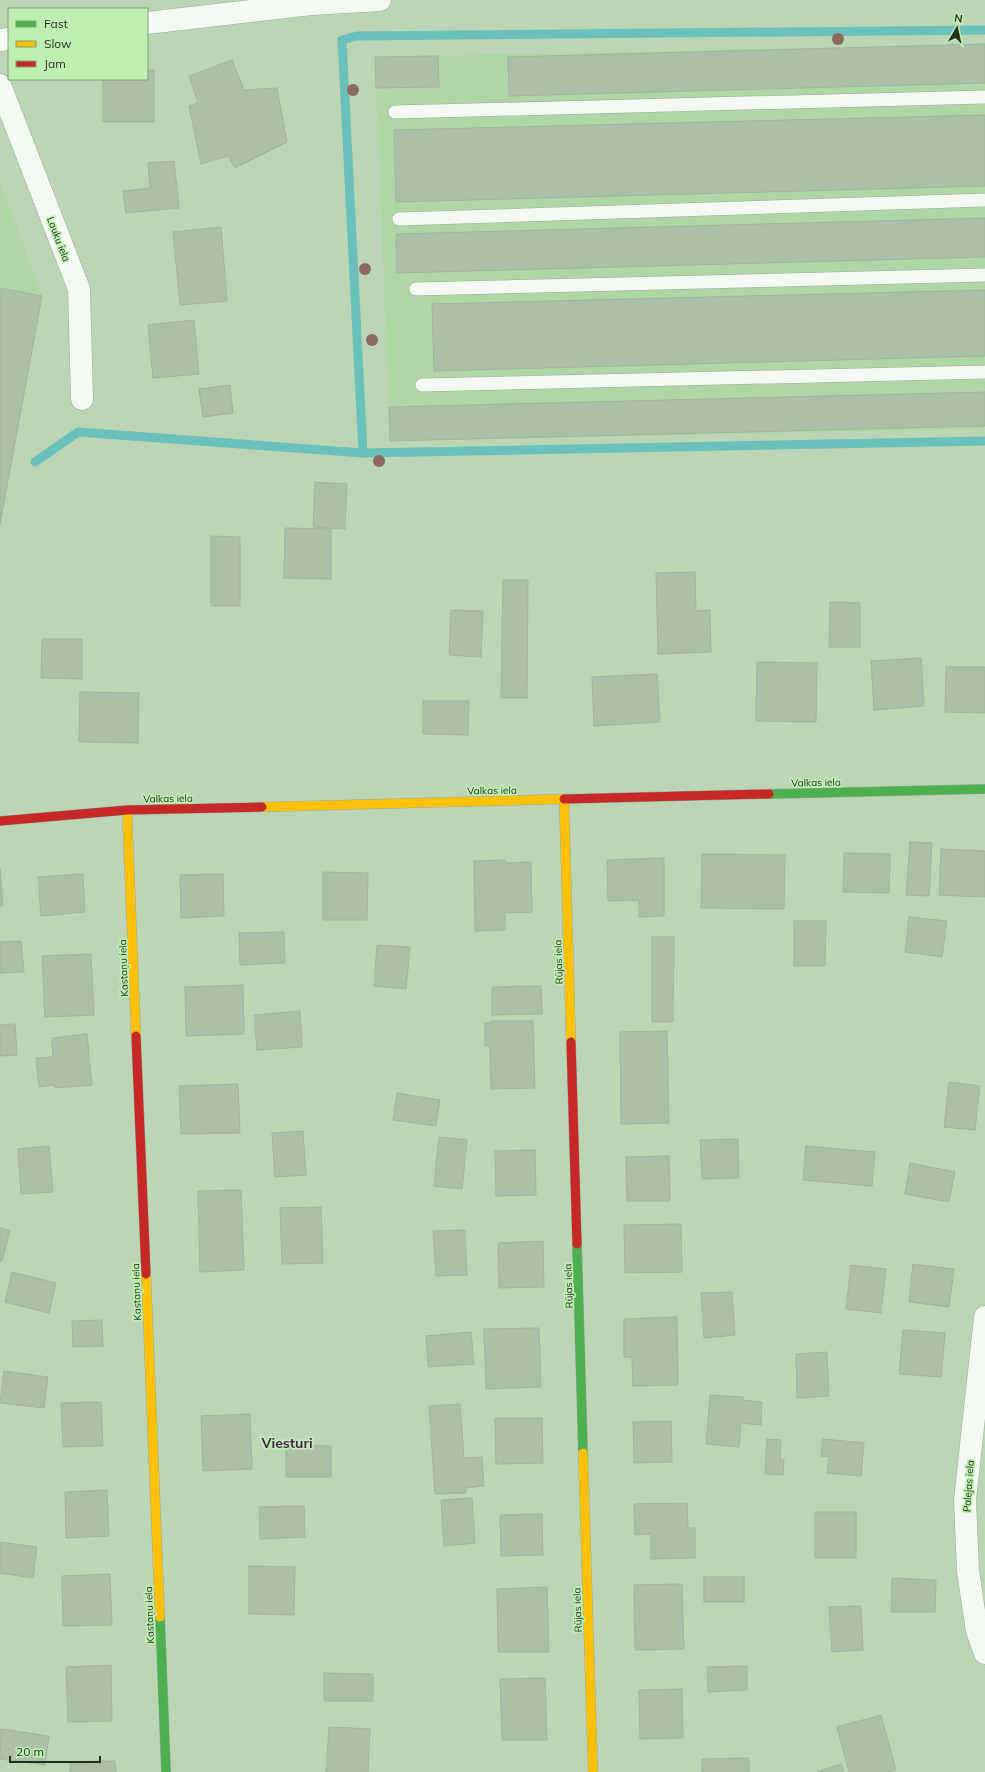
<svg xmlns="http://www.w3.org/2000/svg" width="985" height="1772" font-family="Mulish,sans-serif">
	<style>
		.built { fill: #afd7a5 }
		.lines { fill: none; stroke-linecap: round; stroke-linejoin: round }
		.stream { stroke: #6ac1bb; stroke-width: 9 }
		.building { fill: #abc0a7; stroke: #a0b59c }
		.lane-casing { stroke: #98ad94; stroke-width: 14 }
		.street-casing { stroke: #98ad94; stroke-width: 23 }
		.fast-casing { stroke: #98ad94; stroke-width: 10 }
		.slow-casing { stroke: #98ad94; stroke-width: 10 }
		.jam-casing { stroke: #98ad94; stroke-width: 10 }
		.lane { stroke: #f5f9f4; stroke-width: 13 }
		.street { stroke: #f5f9f4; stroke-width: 22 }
		.fast { stroke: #4caf50; stroke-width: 9 }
		.slow { stroke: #ffc107; stroke-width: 9 }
		.jam { stroke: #c62828; stroke-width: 9 }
		.tree { fill: #8d6a61 }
		.labels { text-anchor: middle; stroke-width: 3.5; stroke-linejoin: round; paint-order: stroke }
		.street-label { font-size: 10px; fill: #1e301a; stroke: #c0efb4 }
		.district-label { font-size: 14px; font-weight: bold; fill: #481e52; stroke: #c0efb4 }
	</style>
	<rect width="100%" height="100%" fill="#bbd5b5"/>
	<g class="built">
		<polygon points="985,44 985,429 390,441 375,57"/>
		<polygon points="0,181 42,296 0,524"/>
	</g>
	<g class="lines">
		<g class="stream">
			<polyline points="363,453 342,40 357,36 985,30"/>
			<polyline points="35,462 78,432 363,453 985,441"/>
		</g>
	</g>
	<g class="building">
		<polygon points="985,44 985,83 509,96 508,57"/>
		<polygon points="438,56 439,87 376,88 375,57"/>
		<polygon points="232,60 244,90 277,88 287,142 235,168 228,156 201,164 189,106 198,103 189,76"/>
		<polygon points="147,70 154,70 154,122 103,122 103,79 147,79"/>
		<polygon points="985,115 985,186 396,202 394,130"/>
		<polygon points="174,161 179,208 126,213 123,191 150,188 148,163"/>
		<polygon points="985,218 985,257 397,273 396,234"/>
		<polygon points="221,227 227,301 180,305 173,232"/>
		<polygon points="0,288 42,296 0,524"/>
		<polygon points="985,290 985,356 434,371 432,304"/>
		<polygon points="194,320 199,374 153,378 148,325"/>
		<polygon points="230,385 233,413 203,417 199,389"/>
		<polygon points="985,392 985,426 390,441 389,407"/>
		<polygon points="315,482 347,484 345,529 313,527"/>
		<polygon points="285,528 331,529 331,579 284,578"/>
		<polygon points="211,536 240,537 240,606 211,606"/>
		<polygon points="695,572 696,611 710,610 711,652 658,654 656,573"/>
		<polygon points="503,580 528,580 527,698 501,698"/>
		<polygon points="830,602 860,603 860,647 829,647"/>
		<polygon points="451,610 483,611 481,657 449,655"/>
		<polygon points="42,639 82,639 82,679 41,678"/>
		<polygon points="921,658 924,706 874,710 871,661"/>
		<polygon points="757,662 817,663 816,722 756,721"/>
		<polygon points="946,667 985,667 985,713 945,712"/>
		<polygon points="657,674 660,722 594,726 592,677"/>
		<polygon points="80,692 139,693 138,743 79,742"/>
		<polygon points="423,701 469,701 468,735 423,734"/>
		<polygon points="910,842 932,843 929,896 906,895"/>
		<polygon points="941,849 985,851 985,897 939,895"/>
		<polygon points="844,853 890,854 889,893 843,892"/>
		<polygon points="702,854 785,855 784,909 701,908"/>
		<polygon points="664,858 664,916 639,917 639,900 608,901 607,860"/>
		<polygon points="505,860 505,863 531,862 532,912 505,913 505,930 475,931 474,861"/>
		<polygon points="0,868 3,906 0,906"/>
		<polygon points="323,872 368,873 367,920 323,920"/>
		<polygon points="83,874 85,912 41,916 38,877"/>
		<polygon points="223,874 224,916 181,918 180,875"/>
		<polygon points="909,917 947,921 942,957 905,952"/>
		<polygon points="794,921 826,921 825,966 794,966"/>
		<polygon points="284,932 285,963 240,965 239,933"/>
		<polygon points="652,937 674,937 673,1022 652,1022"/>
		<polygon points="21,941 24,972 0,973 0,942"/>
		<polygon points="377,945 410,947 406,989 374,986"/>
		<polygon points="91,954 94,1015 45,1017 42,956"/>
		<polygon points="243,985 244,1034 186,1036 185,987"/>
		<polygon points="541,986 542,1014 492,1015 492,987"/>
		<polygon points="300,1011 302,1047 257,1050 254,1015"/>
		<polygon points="491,1021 533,1021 535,1088 491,1089 490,1046 485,1046 485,1023 491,1023"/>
		<polygon points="15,1024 17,1055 0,1056 0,1025"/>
		<polygon points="667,1031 669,1123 621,1124 620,1032"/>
		<polygon points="87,1034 92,1085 55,1088 55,1085 39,1087 36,1058 53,1057 52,1038"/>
		<polygon points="949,1082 980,1086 975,1130 944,1127"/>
		<polygon points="238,1084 240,1133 181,1134 179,1086"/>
		<polygon points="397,1093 440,1100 436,1126 393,1120"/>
		<polygon points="303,1131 306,1175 275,1177 272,1133"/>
		<polygon points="439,1137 467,1140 462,1189 434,1186"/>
		<polygon points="738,1139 739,1178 702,1179 700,1140"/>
		<polygon points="49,1146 53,1192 21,1194 18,1149"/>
		<polygon points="806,1146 875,1152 872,1186 803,1180"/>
		<polygon points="535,1150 536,1195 496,1196 495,1151"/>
		<polygon points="669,1156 670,1201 627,1201 626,1157"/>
		<polygon points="910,1163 955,1172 949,1202 905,1194"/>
		<polygon points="241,1190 244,1270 200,1272 198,1191"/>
		<polygon points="321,1207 323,1263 282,1264 280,1208"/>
		<polygon points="681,1224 682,1272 625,1273 624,1225"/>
		<polygon points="0,1228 10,1231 2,1261 0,1261"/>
		<polygon points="465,1230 467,1275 436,1276 433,1231"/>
		<polygon points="543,1241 544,1287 499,1288 498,1243"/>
		<polygon points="913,1264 954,1269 949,1307 909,1302"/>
		<polygon points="851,1265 886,1269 881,1313 846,1309"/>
		<polygon points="12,1272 56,1283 49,1313 5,1302"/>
		<polygon points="732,1292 735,1335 704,1338 701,1293"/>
		<polygon points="677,1317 678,1385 633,1386 632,1357 624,1357 624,1319"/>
		<polygon points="102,1320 103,1346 73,1347 72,1321"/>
		<polygon points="539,1328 541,1387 486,1389 484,1329"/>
		<polygon points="903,1330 945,1333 941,1377 899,1374"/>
		<polygon points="471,1332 474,1364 428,1367 426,1336"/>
		<polygon points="827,1352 829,1396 797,1398 796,1354"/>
		<polygon points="4,1371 48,1377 44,1408 0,1403"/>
		<polygon points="710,1395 743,1397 743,1400 762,1402 761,1425 741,1423 739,1447 706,1444"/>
		<polygon points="101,1402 103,1446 63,1447 61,1403"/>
		<polygon points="460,1404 464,1458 482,1457 484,1486 466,1488 466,1493 435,1494 429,1406"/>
		<polygon points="250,1414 252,1469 203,1471 201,1416"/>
		<polygon points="495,1418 542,1418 543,1463 496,1464"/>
		<polygon points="671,1421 672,1462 634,1463 633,1422"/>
		<polygon points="767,1439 781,1440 780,1460 784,1460 783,1475 765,1474"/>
		<polygon points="823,1439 864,1443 861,1476 827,1473 829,1457 821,1456"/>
		<polygon points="286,1445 331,1446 331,1477 286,1477"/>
		<polygon points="107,1490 109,1536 66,1538 65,1492"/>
		<polygon points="472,1498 475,1543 444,1546 441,1500"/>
		<polygon points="687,1503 688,1528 695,1528 695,1558 651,1559 651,1534 635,1535 634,1504"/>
		<polygon points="304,1506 305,1537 260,1539 259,1507"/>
		<rect x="815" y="1512" width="41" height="46"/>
		<polygon points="542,1514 543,1555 501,1556 500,1515"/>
		<polygon points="0,1542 37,1547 33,1578 0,1573"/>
		<polygon points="249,1566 295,1567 294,1615 249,1614"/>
		<polygon points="110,1574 112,1625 63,1626 62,1576"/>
		<rect x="704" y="1577" width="40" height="25"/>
		<polygon points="892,1578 936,1580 935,1612 891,1612"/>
		<polygon points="682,1584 684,1649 635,1650 634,1585"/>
		<polygon points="547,1587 549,1652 498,1652 497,1589"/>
		<polygon points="861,1606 863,1650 832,1652 829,1607"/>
		<polygon points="111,1665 112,1721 68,1722 66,1667"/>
		<polygon points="747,1666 747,1690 708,1692 707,1667"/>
		<polygon points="324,1673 373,1674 373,1701 324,1701"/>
		<polygon points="545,1678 547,1740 502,1740 500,1679"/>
		<polygon points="682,1689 683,1738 640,1739 639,1690"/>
		<polygon points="881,1715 896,1770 887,1772 849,1772 837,1727"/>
		<polygon points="329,1727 370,1729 368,1772 326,1772"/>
		<polygon points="1,1729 49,1736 45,1765 0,1759"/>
		<polygon points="749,1758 749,1772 702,1772 702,1759"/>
		<polygon points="115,1761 116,1772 70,1772 70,1762"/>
		<polygon points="841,1764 844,1772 817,1772"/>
	</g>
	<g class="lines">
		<defs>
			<g id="lane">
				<polyline points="395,112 985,97"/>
				<polyline points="399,219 985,200"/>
				<polyline points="416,289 985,275"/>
				<polyline points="422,385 985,372"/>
			</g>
			<g id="street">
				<polyline points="147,23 311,4 380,0"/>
				<polyline points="0,40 9,39"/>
				<polyline points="0,85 79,289 82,399"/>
				<polyline points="985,1317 965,1500 968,1571 977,1631 985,1653"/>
			</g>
			<g id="fast">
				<polyline points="769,794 985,789"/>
				<polyline points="577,1244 583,1453"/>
				<polyline points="160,1617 166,1772"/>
			</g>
			<g id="slow">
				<polyline points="564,800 571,1042"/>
				<polyline points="262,807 564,799"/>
				<polyline points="127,810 136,1036"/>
				<polyline points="146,1274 160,1617"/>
				<polyline points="583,1453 593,1772"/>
			</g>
			<g id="jam">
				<polyline points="564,799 769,794"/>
				<polyline points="0,821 127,810 262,807"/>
				<polyline points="136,1036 146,1274"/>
				<polyline points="571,1042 577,1244"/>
			</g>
		</defs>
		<use href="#lane" class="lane-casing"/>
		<use href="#street" class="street-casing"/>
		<use href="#fast" class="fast-casing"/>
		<use href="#slow" class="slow-casing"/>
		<use href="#jam" class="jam-casing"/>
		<use href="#lane" class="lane"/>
		<use href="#street" class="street"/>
		<use href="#fast" class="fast"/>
		<use href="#slow" class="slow"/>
		<use href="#jam" class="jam"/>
	</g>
	<g class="tree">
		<circle cx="838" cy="39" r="6"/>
		<circle cx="353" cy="90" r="6"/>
		<circle cx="365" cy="269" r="6"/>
		<circle cx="372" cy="340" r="6"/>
		<circle cx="379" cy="461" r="6"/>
	</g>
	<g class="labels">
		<g class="street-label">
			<text transform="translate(59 239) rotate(69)" y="4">Lauku iela</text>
			<text transform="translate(816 782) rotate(-1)" y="4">Valkas iela</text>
			<text transform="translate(492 790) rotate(-1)" y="4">Valkas iela</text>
			<text transform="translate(168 798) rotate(-1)" y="4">Valkas iela</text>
			<text transform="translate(558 962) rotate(-92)" y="4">Rūjas iela</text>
			<text transform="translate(123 968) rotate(-92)" y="4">Kastaņu iela</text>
			<text transform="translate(568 1286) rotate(-92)" y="4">Rūjas iela</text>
			<text transform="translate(136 1292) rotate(-92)" y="4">Kastaņu iela</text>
			<text transform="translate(968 1486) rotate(-86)" y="4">Palejas iela</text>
			<text transform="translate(577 1610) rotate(-92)" y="4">Rūjas iela</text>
			<text transform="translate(149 1615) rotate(-92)" y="4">Kastaņu iela</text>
		</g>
		<g class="district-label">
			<text x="287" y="1448">Viesturi</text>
		</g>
	</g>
	<rect x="8" y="8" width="140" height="72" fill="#c0efb4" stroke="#7fa376"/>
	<rect x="16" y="21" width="20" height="6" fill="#4caf50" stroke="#7fa376"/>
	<text x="44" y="28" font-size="12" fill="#1e301a">Fast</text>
	<rect x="16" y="41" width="20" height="6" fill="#ffc107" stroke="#7fa376"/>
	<text x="44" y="48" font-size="12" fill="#1e301a">Slow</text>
	<rect x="16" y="61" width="20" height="6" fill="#c62828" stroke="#7fa376"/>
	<text x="44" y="68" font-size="12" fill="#1e301a">Jam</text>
	<g transform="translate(957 28) rotate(9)" stroke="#c0efb4" stroke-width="3" paint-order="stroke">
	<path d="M0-3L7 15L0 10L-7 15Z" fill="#1e301a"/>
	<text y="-6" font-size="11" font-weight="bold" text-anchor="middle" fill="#1e301a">N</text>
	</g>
	<path d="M10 1756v6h90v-6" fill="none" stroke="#1e301a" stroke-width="2"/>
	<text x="16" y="1756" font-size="12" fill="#1e301a" stroke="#c0efb4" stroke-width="3" paint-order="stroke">20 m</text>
</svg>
